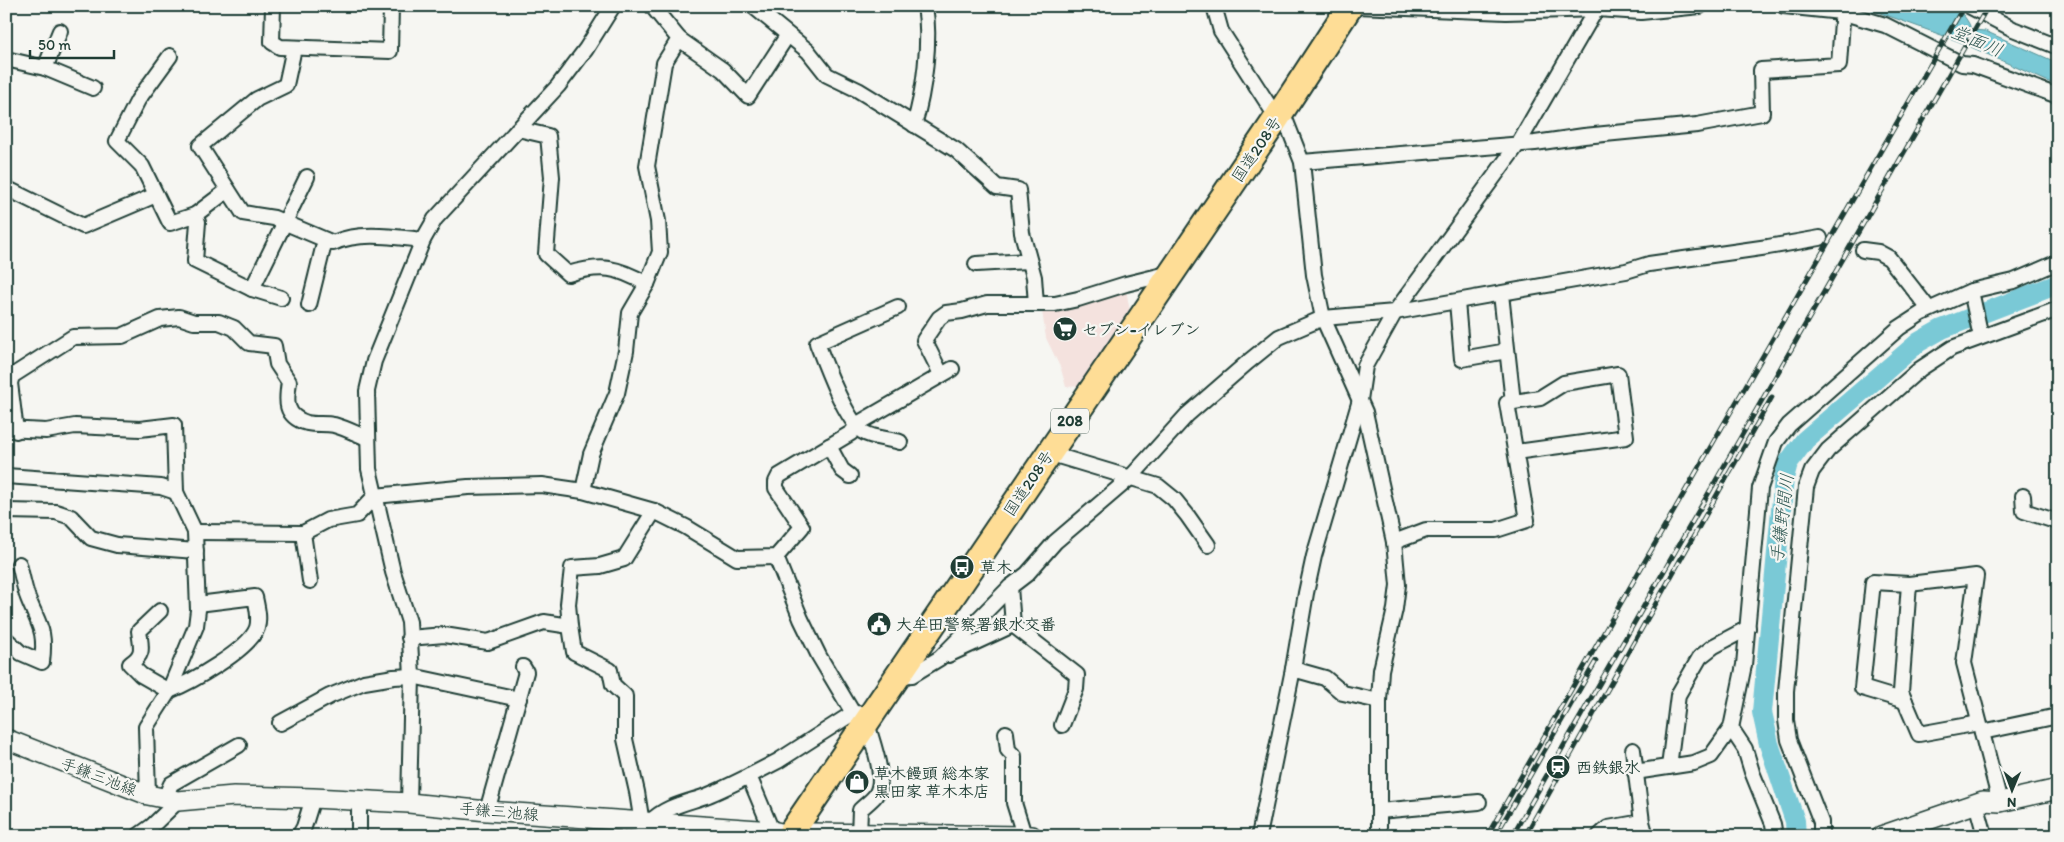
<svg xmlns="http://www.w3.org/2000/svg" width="2064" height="842" font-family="Itim,'Klee One',sans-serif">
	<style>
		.built { fill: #f4e2de }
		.water { fill: #7ac9d6; stroke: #569195 }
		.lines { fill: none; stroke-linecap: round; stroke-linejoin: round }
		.river { stroke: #7ac9d6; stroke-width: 20 }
		.street-casing { stroke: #1f3d34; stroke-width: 18 }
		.secondary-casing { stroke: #1f3d34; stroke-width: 22 }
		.highway-casing { stroke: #1f3d34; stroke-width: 29 }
		.street { stroke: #f6f6f2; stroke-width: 14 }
		.secondary { stroke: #f6f6f2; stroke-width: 19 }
		.highway { stroke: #fedd96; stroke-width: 25 }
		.rail-casing { stroke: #1f3d34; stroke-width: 5 }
		.rail { stroke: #f6f6f2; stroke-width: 3; stroke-dasharray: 9; stroke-linecap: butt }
		.labels { text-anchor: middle; stroke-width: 4.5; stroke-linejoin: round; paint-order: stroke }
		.shield { fill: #f6f6f2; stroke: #60746d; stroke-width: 1 }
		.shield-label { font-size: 15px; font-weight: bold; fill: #1f3d34 }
		.street-label { font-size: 16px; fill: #1f3d34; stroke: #f6f6f2 }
		.poi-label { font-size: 16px; font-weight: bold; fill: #1f3d34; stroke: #f6f6f2; text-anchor: start }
		.water-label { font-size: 18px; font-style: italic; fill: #315954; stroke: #f6f6f2 }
	</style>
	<rect width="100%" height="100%" fill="#f6f6f2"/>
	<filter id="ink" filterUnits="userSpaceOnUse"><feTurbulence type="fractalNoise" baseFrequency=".02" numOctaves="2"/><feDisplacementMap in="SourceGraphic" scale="10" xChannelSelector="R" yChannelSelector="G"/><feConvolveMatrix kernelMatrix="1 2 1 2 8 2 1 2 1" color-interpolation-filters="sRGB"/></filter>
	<g filter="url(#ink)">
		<polygon class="built" points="1126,289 1130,312 1081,386 1066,387 1061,369 1046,338 1042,311"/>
		<path class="water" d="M1861,6h68l7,3c5,-2 12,-5 17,-2 8,4 17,15 18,23l14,1 73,32v23l-100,-45z"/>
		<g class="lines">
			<polyline class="river" points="1796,836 1795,821 1769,744 1762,712 1784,478 1788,463 1805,440 1919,342 1942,329 2058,284"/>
			<defs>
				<g id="street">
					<polyline points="273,6 272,42 280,47 390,51 391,6"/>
					<polyline points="753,6 808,51 827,75 858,90 956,150 997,187 1018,190 1022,233 1034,277 1036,304"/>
					<polyline points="1214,6 1221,31 1277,118"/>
					<polyline points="1357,6 1506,12 1597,9 1641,12 1700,6"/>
					<polyline points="1784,6 1841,12 1885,25 1962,64 1973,65 2058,96"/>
					<polyline points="1969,6 2013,29 2058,47"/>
					<polyline points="679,39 723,70 748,96 787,36"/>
					<path d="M294,48l-8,37 -29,14 -57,47 43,67 31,5 59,25c27,-12 61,-6 90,-3"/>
					<polyline points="170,56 138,100 117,141 142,166 170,223 195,215 198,222 195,261 252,289 281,298"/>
					<polyline points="6,59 45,68 93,88"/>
					<polyline points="45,68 60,31"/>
					<polyline points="1282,111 1302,162 1314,275 1323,318 1365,412 1394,542 1398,585 1395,609 1381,670 1379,701 1379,836"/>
					<path d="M914,125c10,-33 17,-84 11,-119"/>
					<path d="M518,129l30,7 4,41 -6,77 22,20c34,-10 49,-7 79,10"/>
					<polyline points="1302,162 1535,143 1584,136 1697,125 1762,113 1761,70 1839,65 1843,6"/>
					<polyline points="6,188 83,226 156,195"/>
					<polyline points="195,215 228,190"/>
					<polyline points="1863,250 1878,252 1889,258 1929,309"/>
					<polyline points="976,264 1029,261"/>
					<polyline points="252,289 307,177"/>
					<polyline points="1971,291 1981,337"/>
					<polyline points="1501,294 1513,402"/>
					<polyline points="1457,302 1462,359 1507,351"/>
					<polyline points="309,305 325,240"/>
					<path d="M898,307l-81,36c8,21 28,76 46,89 9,6 26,7 37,10"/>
					<polyline points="941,374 924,340 939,318 946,313 962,311 987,304 1055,304 1078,299 1126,284 1171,273"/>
					<polyline points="6,429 46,431 75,426 140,429 174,425 176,492 195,532 198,610 196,626 169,691 146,727 148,795"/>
					<path d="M16,431l-6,-48 2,-7 61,-39 49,-1 38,-17 19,-2 15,5h25l15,6 15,15 25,3 3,18 12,18c-3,19 -5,34 18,41 9,2 18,0 27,2 11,3 23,9 33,13"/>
					<polyline points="829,446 842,470 850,476"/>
					<polyline points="1048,453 1158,486 1174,499 1187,515 1208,545"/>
					<polyline points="6,476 161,487 176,492"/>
					<polyline points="583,491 591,454 617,393 626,351 630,313 647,284 660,252 658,221 647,166 664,63 679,39 652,6"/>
					<polyline points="2023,496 2024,511 2058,522"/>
					<polyline points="6,511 56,512 71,517 91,538 117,545 196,551"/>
					<polyline points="195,532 303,533 328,520 357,515 375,496 468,487 542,485 583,491 654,511 686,527 737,558 776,557 802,527 776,488 776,482 779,476 851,433 859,423 952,369"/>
					<polyline points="303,533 310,581"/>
					<polyline points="1394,542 1426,530 1496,530 1527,520 1507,403 1540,398 1564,383 1618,374 1626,437 1516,452"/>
					<polyline points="776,557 801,619 819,656 853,713"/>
					<polyline points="1909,584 1901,692 1919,734 1979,723"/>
					<polyline points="1010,587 1013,625 1077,675 1076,689 1062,725"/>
					<path d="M160,611l-21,20c2,16 6,23 -9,33l11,11 28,16c22,-9 80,-41 88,-63 3,-10 0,-21 -2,-31l-57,7"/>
					<polyline points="570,626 574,652 610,670 613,685 625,696 625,739 637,792 644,836"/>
					<polyline points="409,638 444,635 488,642 544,622 570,626 568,604 572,568 600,566 624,559 654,511"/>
					<path d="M6,639l15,14 21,9c4,-33 -3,-36 -14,-64 -4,-10 -6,-23 -9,-34"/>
					<polyline points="948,655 1013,625"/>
					<polyline points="1293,669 1325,678 1343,693 1379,701"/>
					<polyline points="898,676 912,675 940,658 1010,587 1027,574 1055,542 1130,478 1187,415 1248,362 1279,337 1323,318 1395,312 1626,271 1649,264 1768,247 1820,238"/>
					<polyline points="1905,701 1862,688 1873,582 1909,584 1976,576 1964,663 2000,802"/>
					<polyline points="280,723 330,696 364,682 394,677 412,676 519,699"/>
					<polyline points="1731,728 1745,749 1752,772 1773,824 1775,836"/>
					<polyline points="1982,732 2058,716"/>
					<polyline points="1006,733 1008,750 1014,756 1014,803 1024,835"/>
					<polyline points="1633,750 1642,822 1646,836"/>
					<polyline points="1669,767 1678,695 1700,657 1714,646 1748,628"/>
					<polyline points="1635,772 1694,763 1711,756 1731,728 1744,665 1760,488 1776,442 1789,425 1899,328 1922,313 1971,291 2014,281 2058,262"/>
					<polyline points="165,798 171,784 239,745"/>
					<polyline points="359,801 359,836"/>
					<polyline points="409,803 412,676 409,622 393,572 369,469 367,391 374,361 423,240 435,219 558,86 586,49 613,6"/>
					<polyline points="1976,803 1985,836"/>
					<polyline points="487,811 521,690 526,672 523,667"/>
					<polyline points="1379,811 1479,802"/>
					<path d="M650,822c16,-16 36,-19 56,-26 15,-6 29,-13 43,-20"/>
					<polyline points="772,831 749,776 778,761 853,713 873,714"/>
					<path d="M859,834l1,-24c5,-5 11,-9 15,-14 13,-16 -3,-54 -8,-73"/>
					<polyline points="138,836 152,826 178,801"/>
					<polyline points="299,836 304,827 313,798"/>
					<polyline points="1259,836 1293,669 1306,593 1314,556 1360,400 1365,366 1395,312 1518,144 1598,6"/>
					<polyline points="1599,836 1608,828 1642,822"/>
					<polyline points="1821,836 1821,822 1789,740 1786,720 1786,691 1806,487 1812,471 1828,450 1920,369 1952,348 2058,309"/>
				</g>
				<g id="secondary">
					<polyline points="6,739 148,795 178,801 234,796 313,798 409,803 487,811 772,831 790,835 810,833 1032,836"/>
					<polyline points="1881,836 1983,801 2000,802 2058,789"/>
				</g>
				<polyline id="highway" points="789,836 1277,118 1350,6"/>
			</defs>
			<use href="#street" class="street-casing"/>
			<use href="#secondary" class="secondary-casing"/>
			<use href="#highway" class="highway-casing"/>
			<use href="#street" class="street"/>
			<use href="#secondary" class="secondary"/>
			<use href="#highway" class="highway"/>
			<defs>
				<g id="rail">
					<polyline points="1501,826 1596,661"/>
					<polyline points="1487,836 1964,6"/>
					<polyline points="1512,836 1988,6"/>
					<polyline points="1525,836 1772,397"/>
				</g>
			</defs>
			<use href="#rail" class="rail-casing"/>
			<use href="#rail" class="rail"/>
		</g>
	</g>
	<defs>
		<symbol id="supermarket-disc" viewBox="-11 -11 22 22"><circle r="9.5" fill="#1f3d34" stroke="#f6f6f2"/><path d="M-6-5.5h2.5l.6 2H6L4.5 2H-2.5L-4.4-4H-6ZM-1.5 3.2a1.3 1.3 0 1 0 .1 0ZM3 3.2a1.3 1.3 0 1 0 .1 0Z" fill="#fff"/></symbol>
		<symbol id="bus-disc" viewBox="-11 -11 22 22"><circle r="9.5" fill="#1f3d34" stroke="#f6f6f2"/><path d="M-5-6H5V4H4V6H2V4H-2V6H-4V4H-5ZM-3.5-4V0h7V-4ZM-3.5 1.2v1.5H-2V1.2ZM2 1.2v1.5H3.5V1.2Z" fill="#fff"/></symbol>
		<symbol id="civic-disc" viewBox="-11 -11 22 22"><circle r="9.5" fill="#1f3d34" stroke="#f6f6f2"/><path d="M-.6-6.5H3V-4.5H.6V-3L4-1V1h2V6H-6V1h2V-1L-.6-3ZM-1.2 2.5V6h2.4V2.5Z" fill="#fff"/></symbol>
		<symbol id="station-disc" viewBox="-11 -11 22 22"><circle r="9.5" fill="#1f3d34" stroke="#f6f6f2"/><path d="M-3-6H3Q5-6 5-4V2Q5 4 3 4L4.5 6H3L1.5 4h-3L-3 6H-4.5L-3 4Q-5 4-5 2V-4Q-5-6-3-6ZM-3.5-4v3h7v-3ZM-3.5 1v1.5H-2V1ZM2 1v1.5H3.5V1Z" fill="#fff"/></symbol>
		<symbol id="shop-disc" viewBox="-11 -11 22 22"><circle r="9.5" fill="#1f3d34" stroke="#f6f6f2"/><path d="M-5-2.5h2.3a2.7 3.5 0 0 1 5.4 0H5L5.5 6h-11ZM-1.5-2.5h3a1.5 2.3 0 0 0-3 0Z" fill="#fff"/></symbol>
	</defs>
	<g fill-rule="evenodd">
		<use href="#supermarket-disc" x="1051" y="315" width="28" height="28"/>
		<use href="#bus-disc" x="948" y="553" width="28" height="28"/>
		<use href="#civic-disc" x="865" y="610" width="28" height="28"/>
		<use href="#station-disc" x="1544" y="753" width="28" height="28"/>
		<use href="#shop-disc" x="843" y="768" width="28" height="28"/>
	</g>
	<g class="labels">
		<rect class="shield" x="1051" y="408.5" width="38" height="25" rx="4"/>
		<g class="shield-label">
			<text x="1070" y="426">208</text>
		</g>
		<g class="street-label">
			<text transform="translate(1256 149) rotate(-56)" y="6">国道208号</text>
			<text transform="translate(1028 483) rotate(-56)" y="6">国道208号</text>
			<text transform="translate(99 776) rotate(21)" y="6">手鎌三池線</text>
			<text transform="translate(499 811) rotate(5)" y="6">手鎌三池線</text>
		</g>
		<g class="poi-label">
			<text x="1082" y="335">セブン-イレブン</text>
			<text x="980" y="573">草木</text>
			<text x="896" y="630">大牟田警察署銀水交番</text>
			<text x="1576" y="773">西鉄銀水</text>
			<text x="874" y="779">草木饅頭 総本家<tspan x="874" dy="18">黒田家 草木本店</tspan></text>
		</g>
		<g class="water-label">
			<text transform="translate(1977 41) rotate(23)" y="6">堂面川</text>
			<text transform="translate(1782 518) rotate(-83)" y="6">手鎌野間川</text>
		</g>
	</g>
	<rect width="2064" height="842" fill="none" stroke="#f6f6f2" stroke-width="25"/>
	<rect x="12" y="12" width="2039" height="817" fill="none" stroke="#1f3d34" stroke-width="2" filter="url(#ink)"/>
	<g transform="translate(2012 790) rotate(181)" stroke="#f6f6f2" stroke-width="4" paint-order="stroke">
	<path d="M0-4L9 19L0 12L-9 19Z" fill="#1f3d34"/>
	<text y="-8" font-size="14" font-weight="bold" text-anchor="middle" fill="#1f3d34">N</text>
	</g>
	<path d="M30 50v8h84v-8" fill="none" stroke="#1f3d34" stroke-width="2.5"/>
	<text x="38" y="50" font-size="15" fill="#1f3d34" stroke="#f6f6f2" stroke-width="4" paint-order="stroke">50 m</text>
</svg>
